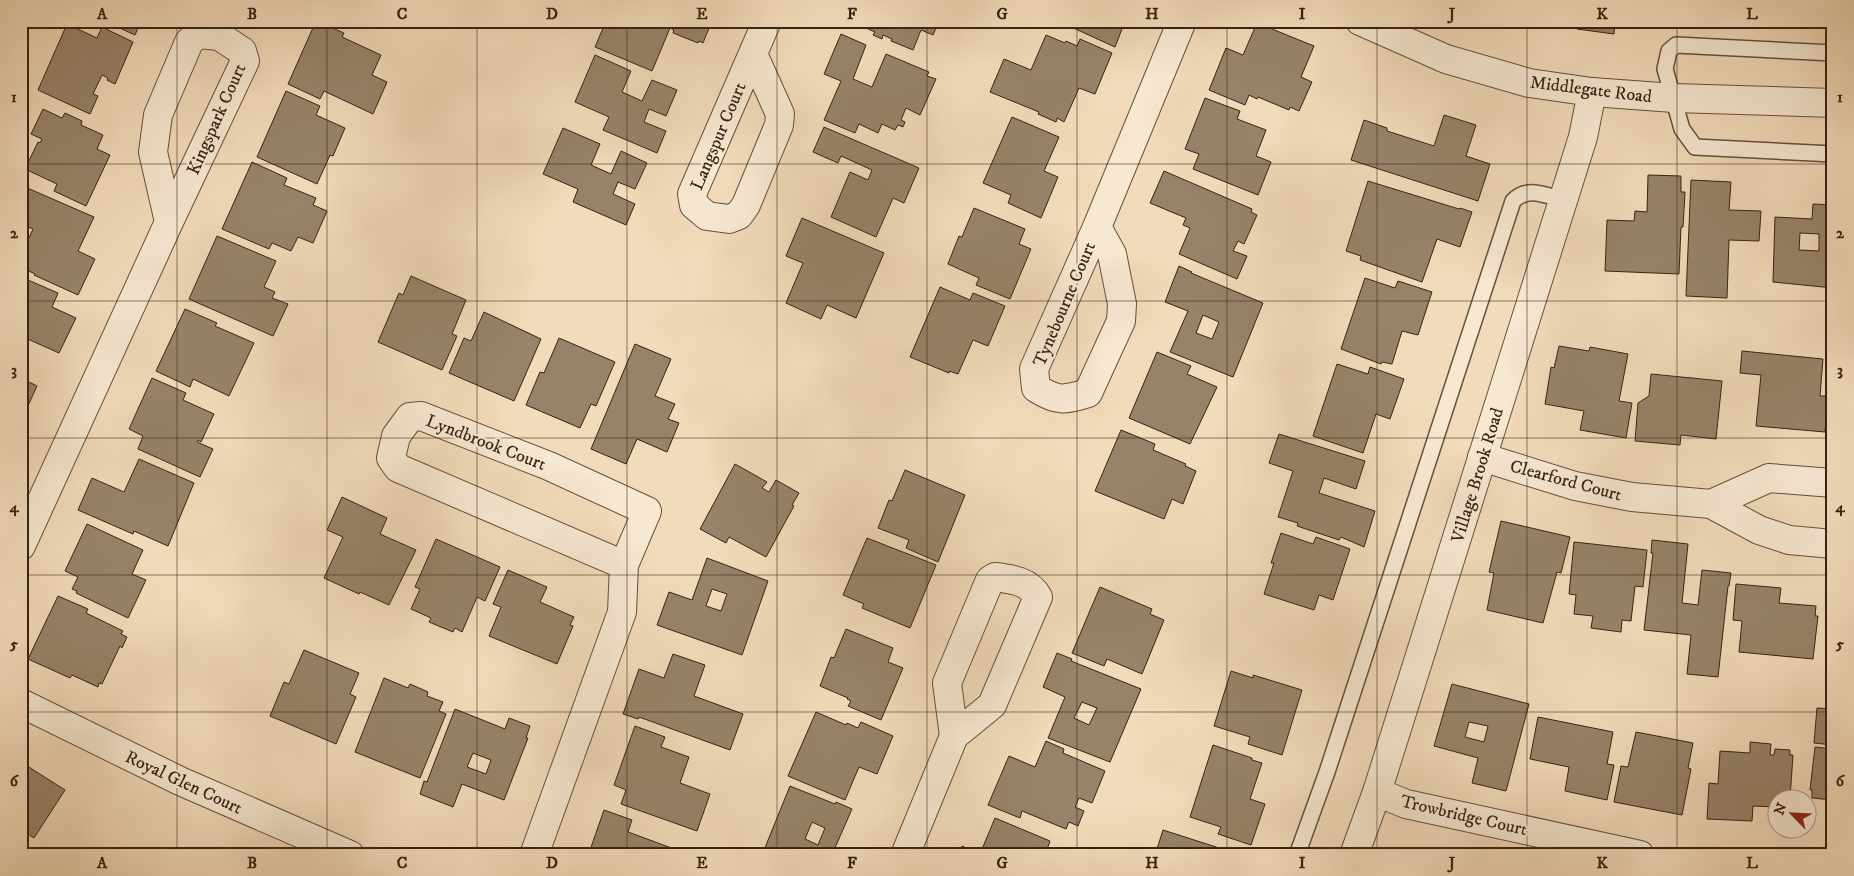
<svg xmlns="http://www.w3.org/2000/svg" width="1854" height="876" font-family="'IM FELL DW Pica',serif">
	<style>
		.building { fill: #97836a; stroke: #352314; fill-rule: evenodd }
		.lines { fill: none; stroke-linecap: round; stroke-linejoin: round }
		.lane-casing { stroke: #64513e; stroke-width: 18 }
		.street-casing { stroke: #64513e; stroke-width: 30 }
		.lane { stroke: #f7e8d2; stroke-width: 15 }
		.street { stroke: #f7e8d2; stroke-width: 28 }
		.grid { fill: none; stroke: #352314; stroke-width: 1; stroke-opacity: 0.55 }
		.labels { text-anchor: middle; stroke-width: 4.5; stroke-linejoin: round; paint-order: stroke }
		.street-label { font-size: 18px; fill: #352314; stroke: #f7e8d2 }
		.neatline { fill: none; stroke: #352314; stroke-width: 2 }
		.grid-label { font-size: 16px; text-anchor: middle; font-weight: bold; fill: #352314 }
	</style>
	<rect width="100%" height="100%" fill="#f2dbba"/>
	<filter id="stains"><feTurbulence type="fractalNoise" baseFrequency=".004" numOctaves="4"/><feColorMatrix values="0 0 0 0 .2 0 0 0 0 .09 0 0 0 0 .02 0 0 0 .5 -.17"/></filter>
	<radialGradient id="worn" r=".72"><stop offset=".6" stop-color="#630" stop-opacity="0"/><stop offset="1" stop-color="#630" stop-opacity=".3"/></radialGradient>
	<g class="building">
		<polygon points="104,21 141,21 135,35"/>
		<polygon points="316,21 344,33 342,37 381,55 372,75 387,82 373,114 324,91 320,99 288,84"/>
		<polygon points="606,21 706,21 711,23 703,43 699,41 698,43 673,33 674,30 670,28 652,71 595,47"/>
		<polygon points="859,21 939,21 933,35 921,30 913,50 891,41 892,39 883,35 882,39 873,35 875,32 857,24"/>
		<polygon points="1058,21 1125,21 1115,47"/>
		<polygon points="1578,21 1615,21 1614,34 1577,29"/>
		<polygon points="1257,23 1314,46 1301,77 1312,82 1299,111 1290,107 1289,110 1258,97 1257,99 1249,95 1245,105 1209,90 1226,48 1243,55"/>
		<polygon points="67,24 97,38 102,27 133,42 115,84 107,80 108,78 102,75 93,94 98,96 90,114 38,90"/>
		<polygon points="841,34 866,45 853,79 872,87 886,54 929,72 927,76 936,79 920,115 906,108 901,120 905,122 903,127 898,125 895,130 882,124 878,133 859,124 855,133 824,120 841,81 824,74"/>
		<polygon points="1046,35 1065,43 1066,41 1077,46 1080,39 1112,53 1095,94 1079,88 1064,122 1057,118 1056,122 1038,114 1039,112 990,92 1004,59 1031,70"/>
		<polygon points="595,55 631,71 622,92 642,101 652,80 677,90 666,116 649,109 644,122 666,131 657,153 603,130 609,117 575,102"/>
		<polygon points="286,91 320,106 316,115 345,128 333,156 330,155 317,184 257,157"/>
		<polygon points="1205,98 1240,111 1237,119 1266,130 1256,156 1271,162 1258,195 1193,169 1199,154 1185,149"/>
		<polygon points="43,109 62,118 65,113 82,121 81,125 103,135 97,149 110,155 86,206 54,191 57,184 25,169 38,142 40,143 42,139 31,134"/>
		<polygon points="1444,115 1476,125 1466,156 1490,164 1478,201 1351,160 1364,120 1387,128 1387,131 1434,146"/>
		<polygon points="1012,117 1059,137 1044,171 1058,177 1041,218 1008,203 1011,195 983,183"/>
		<polygon points="824,127 919,168 904,203 893,198 876,237 831,217 850,172 868,180 872,170 841,156 838,163 813,152"/>
		<polygon points="563,128 600,144 591,165 611,174 621,151 647,163 635,189 618,182 613,194 635,204 626,225 573,202 578,189 543,174"/>
		<polygon points="252,162 287,178 284,185 316,198 313,205 327,211 313,243 298,237 291,251 272,243 269,249 222,229"/>
		<polygon points="1164,171 1252,209 1251,212 1257,215 1244,244 1238,241 1233,251 1247,256 1237,279 1179,254 1190,228 1183,225 1186,218 1150,203"/>
		<polygon points="1648,175 1681,176 1681,192 1685,192 1683,227 1681,227 1679,274 1605,271 1607,220 1634,221 1635,211 1647,212"/>
		<polygon points="1691,180 1731,182 1729,210 1761,211 1759,241 1729,240 1727,298 1686,296"/>
		<polygon points="1368,181 1459,209 1460,208 1472,212 1460,247 1437,239 1422,282 1360,260 1361,256 1346,251"/>
		<polygon points="25,187 94,217 78,251 95,259 78,295 34,275 35,274 21,267 21,255 33,229 21,224 21,196"/>
		<path d="M1813,204l20,1v83l-60,-6 2,-65 37,2zM1800,233l19,1v17l-20,-1z"/>
		<polygon points="974,208 1025,229 1019,244 1031,249 1010,299 976,285 979,278 948,264 959,236 962,237"/>
		<polygon points="802,218 884,253 856,318 827,305 821,319 786,303 803,263 786,256"/>
		<polygon points="217,236 276,261 264,287 275,292 272,298 288,304 273,336 189,299"/>
		<path d="M1179,266l13,6 -1,1 72,30 -30,74 -63,-25 18,-41 -23,-9zM1203,315l16,7 -7,17 -16,-6z"/>
		<polygon points="411,276 466,300 452,334 457,336 442,370 378,342 399,293 403,295"/>
		<polygon points="21,277 58,293 52,307 76,318 59,353 21,336"/>
		<polygon points="1365,278 1395,288 1398,281 1432,292 1418,335 1402,331 1392,364 1382,362 1381,364 1341,349"/>
		<polygon points="940,287 970,300 973,293 1005,306 988,346 973,340 958,374 949,371 949,373 910,357"/>
		<polygon points="185,309 217,323 215,326 254,343 229,396 193,379 190,387 156,371"/>
		<polygon points="484,312 541,339 514,401 449,373 464,338 471,341"/>
		<polygon points="559,338 615,362 596,406 591,404 580,428 526,405 540,372 544,373"/>
		<polygon points="635,344 671,359 655,396 675,404 668,419 679,423 667,452 637,439 626,464 591,449"/>
		<polygon points="1559,346 1589,351 1590,347 1628,354 1619,401 1632,403 1626,438 1580,430 1584,411 1545,404 1551,367 1554,368"/>
		<polygon points="1742,351 1823,359 1820,396 1828,396 1825,432 1756,426 1761,375 1740,373"/>
		<polygon points="1157,352 1191,366 1187,374 1217,387 1190,444 1129,418"/>
		<polygon points="1337,364 1368,374 1370,367 1404,379 1390,419 1376,414 1363,453 1313,436"/>
		<polygon points="1651,374 1722,381 1716,439 1681,435 1680,445 1635,441 1638,403 1649,396"/>
		<polygon points="21,378 37,386 21,421"/>
		<polygon points="152,378 186,393 183,400 214,414 201,442 198,440 197,442 213,449 200,477 138,449 143,436 129,429"/>
		<polygon points="1121,430 1155,444 1153,450 1186,464 1185,466 1196,471 1183,504 1172,499 1164,519 1095,491"/>
		<polygon points="1279,434 1365,461 1356,489 1324,478 1319,493 1375,511 1364,547 1341,537 1339,540 1297,526 1298,523 1278,517 1293,471 1269,463"/>
		<polygon points="139,459 194,483 168,546 134,531 133,534 78,510 92,478 124,492"/>
		<polygon points="735,464 767,482 762,488 769,492 776,480 799,493 792,505 794,506 766,557 729,537 726,543 700,529"/>
		<polygon points="905,470 965,495 938,562 906,548 909,540 878,528 889,500 892,501"/>
		<polygon points="342,497 387,518 380,534 416,550 389,605 360,592 359,594 324,578 343,537 327,530"/>
		<polygon points="1501,521 1570,537 1561,573 1557,572 1543,623 1487,610 1494,573 1489,572"/>
		<polygon points="87,524 143,550 132,574 146,580 128,618 76,593 77,591 72,589 78,577 65,571"/>
		<polygon points="1281,533 1313,544 1316,537 1350,549 1333,600 1319,595 1314,610 1264,594 1274,563 1271,563"/>
		<polygon points="867,538 936,565 910,628 862,608 864,604 843,595"/>
		<polygon points="436,539 500,567 485,601 477,597 462,632 455,628 453,632 429,622 431,618 411,609 420,589 415,587"/>
		<polygon points="1652,540 1688,544 1682,603 1698,605 1702,570 1731,573 1729,586 1728,586 1718,677 1687,674 1691,635 1644,630 1653,553 1651,553"/>
		<polygon points="1574,542 1647,550 1643,587 1635,586 1631,621 1622,620 1621,632 1591,628 1593,616 1574,614 1576,595 1569,594"/>
		<path d="M707,558l61,23 -26,74 -85,-30 12,-33 23,8zM712,589l15,5 -6,17 -15,-5z"/>
		<polygon points="508,570 547,587 540,602 574,617 570,625 573,626 557,664 489,636 501,607 493,604"/>
		<polygon points="1736,584 1781,588 1779,603 1816,606 1815,616 1818,616 1813,659 1739,652 1742,621 1733,620"/>
		<polygon points="1100,587 1152,609 1150,614 1164,620 1142,674 1107,659 1104,666 1072,653"/>
		<polygon points="58,596 88,609 86,613 123,631 121,634 127,637 122,648 120,646 102,684 99,683 98,687 72,675 70,678 28,659"/>
		<polygon points="846,629 893,648 888,662 903,668 881,720 848,706 851,701 847,699 848,698 820,686 831,657 834,658"/>
		<polygon points="304,650 359,673 350,694 356,697 336,744 270,716 284,682 289,684"/>
		<path d="M1057,653l15,6 -1,2 70,28 -31,73 -62,-24 17,-41 -22,-10zM1082,702l15,6 -8,17 -15,-7z"/>
		<polygon points="673,654 705,665 694,696 743,714 730,750 639,717 638,719 623,714 639,669 664,678"/>
		<polygon points="1231,671 1253,678 1253,675 1302,690 1282,755 1248,744 1250,737 1214,726"/>
		<polygon points="384,678 408,688 410,684 428,692 427,696 443,702 439,711 446,714 420,778 355,752"/>
		<path d="M1452,684l77,20 -23,87 -34,-8 6,-25 -44,-12zM1469,722l19,4 -4,16 -19,-5z"/>
		<polygon points="1817,708 1833,709 1833,745 1814,743"/>
		<path d="M455,709l50,20 4,-11 21,8 -4,12h2l-24,62 -42,-16 -9,23 -33,-13 4,-13 3,1zM473,753l18,7 -5,14 -19,-7z"/>
		<polygon points="816,712 846,725 847,723 858,728 861,722 893,736 877,774 859,767 845,800 788,776"/>
		<polygon points="1538,717 1613,732 1607,764 1614,765 1607,800 1565,791 1569,767 1530,759"/>
		<polygon points="635,726 665,737 661,747 689,757 680,783 710,794 697,831 621,804 626,790 614,785"/>
		<polygon points="1636,732 1693,743 1688,768 1691,769 1682,815 1614,802 1621,766 1628,767"/>
		<polygon points="1046,741 1064,749 1063,753 1105,771 1092,803 1079,798 1075,807 1084,811 1078,826 1069,822 1066,829 1022,811 1020,818 988,805 1009,756 1035,767"/>
		<polygon points="1750,742 1771,744 1770,755 1774,755 1775,749 1790,750 1790,755 1793,755 1790,798 1776,798 1776,807 1753,806 1752,821 1707,819 1709,783 1718,784 1720,751 1750,753"/>
		<polygon points="1213,745 1252,758 1252,760 1262,763 1250,799 1265,804 1251,845 1218,834 1221,827 1190,817"/>
		<polygon points="1815,747 1833,749 1833,800 1812,798 1812,790 1810,790"/>
		<polygon points="21,762 65,790 34,838 21,830"/>
		<path d="M790,786l45,18 1,-2 16,7 -18,41 11,5h-83zM812,822l13,6 -7,17 -13,-6z"/>
		<polygon points="604,810 632,820 628,832 677,850 676,855 595,855 589,853"/>
		<polygon points="995,818 1050,841 1045,855 958,855 962,846 980,854"/>
		<polygon points="1163,830 1238,854 1243,855 1155,855"/>
		<polygon points="227,849 240,855 225,855"/>
	</g>
	<g class="lines">
		<defs>
			<g id="lane">
				<polyline points="1833,53 1676,45 1669,51 1665,69 1682,129 1695,147 1833,154"/>
				<path d="M1297,855l30,-83 186,-571c14,-15 32,-6 50,-1"/>
			</g>
			<g id="street">
				<polyline points="1360,21 1446,59 1529,83 1592,92 1674,98 1833,103"/>
				<polyline points="753,54 780,114 779,125 746,205 739,215 729,219 707,216 694,205 692,194 767,21"/>
				<path d="M1097,227l15,27 10,50 -1,17 -33,72c-24,7 -30,9 -52,-5l-2,-19 63,-142 85,-206"/>
				<polyline points="1482,457 1575,486 1632,497 1711,504 1759,530 1789,540 1833,544"/>
				<polyline points="1711,504 1769,478 1833,483"/>
				<polyline points="21,546 169,222 245,61 242,51 219,36 198,34 189,42 158,115 153,152 169,222"/>
				<polyline points="21,703 180,781 350,855"/>
				<polyline points="1377,792 1406,804 1640,855"/>
				<polyline points="534,855 622,612 624,565 647,511 549,466 421,416 410,417 396,436 391,458 398,468 624,565"/>
				<path d="M905,855l49,-119 38,-31 46,-108c-9,-16 -26,-18 -43,-20l-5,3 -43,103 7,53"/>
				<polyline points="1354,855 1377,792 1583,137 1592,92"/>
			</g>
		</defs>
		<use href="#lane" class="lane-casing"/>
		<use href="#street" class="street-casing"/>
		<use href="#lane" class="lane"/>
		<use href="#street" class="street"/>
	</g>
	<path class="grid" d="M177,21v834M327,21v834M477,21v834M627,21v834M777,21v834M927,21v834M1077,21v834M1227,21v834M1377,21v834M1527,21v834M1677,21v834M21,164h1812M21,301h1812M21,438h1812M21,575h1812M21,712h1812"/>
	<g class="labels">
		<g class="street-label">
			<text transform="translate(1591 89) rotate(7)" y="6">Middlegate Road</text>
			<text transform="translate(216 119) rotate(-66)" y="6">Kingspark Court</text>
			<text transform="translate(718 136) rotate(-67)" y="6">Langspur Court</text>
			<text transform="translate(1064 304) rotate(-67)" y="6">Tynebourne Court</text>
			<text transform="translate(486 442) rotate(21)" y="6">Lyndbrook Court</text>
			<text transform="translate(1477 475) rotate(-73)" y="6">Village Brook Road</text>
			<text transform="translate(1566 480) rotate(15)" y="6">Clearford Court</text>
			<text transform="translate(184 782) rotate(25)" y="6">Royal Glen Court</text>
			<text transform="translate(1464 815) rotate(13)" y="6">Trowbridge Court</text>
		</g>
	</g>
	<rect width="1854" height="876" fill="none" stroke="#f2dbba" stroke-width="55"/>
	<g transform="translate(1792 814) rotate(294)"><circle r="24" fill="#f7e8d2" stroke="#a99986"/>
	<path d="M0-4L9 19L0 12L-9 19Z" fill="#8f2418"/>
	<text y="-8" font-size="14" font-weight="bold" text-anchor="middle" fill="#352314">N</text>
	</g>
	<rect x="28" y="28" width="1798" height="820" class="neatline"/>
	<g class="grid-label">
		<text x="102" y="19">A</text>
		<text x="252" y="19">B</text>
		<text x="402" y="19">C</text>
		<text x="552" y="19">D</text>
		<text x="702" y="19">E</text>
		<text x="852" y="19">F</text>
		<text x="1002" y="19">G</text>
		<text x="1152" y="19">H</text>
		<text x="1302" y="19">I</text>
		<text x="1452" y="19">J</text>
		<text x="1602" y="19">K</text>
		<text x="1752" y="19">L</text>
		<text x="14" y="102">1</text>
		<text x="1840" y="102">1</text>
		<text x="14" y="238">2</text>
		<text x="1840" y="238">2</text>
		<text x="14" y="375">3</text>
		<text x="1840" y="375">3</text>
		<text x="14" y="512">4</text>
		<text x="1840" y="512">4</text>
		<text x="14" y="649">5</text>
		<text x="1840" y="649">5</text>
		<text x="14" y="786">6</text>
		<text x="1840" y="786">6</text>
		<text x="102" y="868">A</text>
		<text x="252" y="868">B</text>
		<text x="402" y="868">C</text>
		<text x="552" y="868">D</text>
		<text x="702" y="868">E</text>
		<text x="852" y="868">F</text>
		<text x="1002" y="868">G</text>
		<text x="1152" y="868">H</text>
		<text x="1302" y="868">I</text>
		<text x="1452" y="868">J</text>
		<text x="1602" y="868">K</text>
		<text x="1752" y="868">L</text>
	</g>
	<rect width="100%" height="100%" filter="url(#stains)"/>
	<rect width="100%" height="100%" fill="url(#worn)"/>
</svg>
